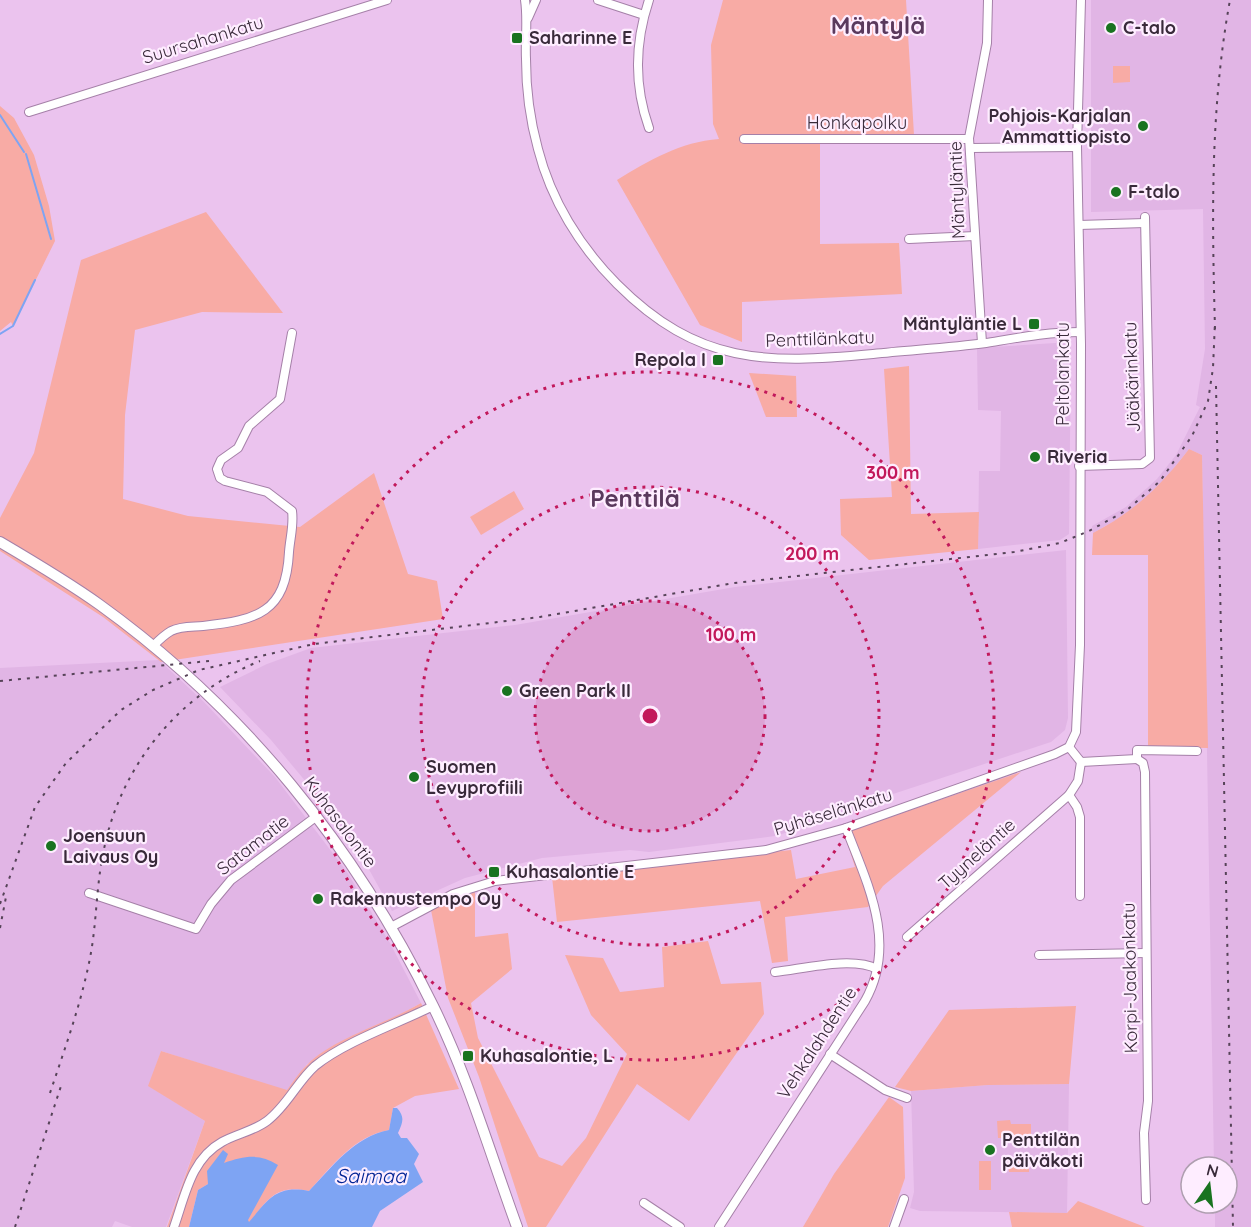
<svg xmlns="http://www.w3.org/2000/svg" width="1251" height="1227" font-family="Quicksand,sans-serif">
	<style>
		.built { fill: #e1b5e5 }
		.green { fill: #f8aba5 }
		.water { fill: #7ea4f3 }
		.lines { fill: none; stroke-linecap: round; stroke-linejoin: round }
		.stream { stroke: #7ea4f3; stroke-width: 2 }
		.minor-casing { stroke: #a580a8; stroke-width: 10 }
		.major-casing { stroke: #a580a8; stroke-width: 12 }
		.minor { stroke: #fff; stroke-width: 8 }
		.major { stroke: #fff; stroke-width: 10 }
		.rail { stroke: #564358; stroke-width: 2; stroke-dasharray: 3 6; stroke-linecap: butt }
		.ring { fill: none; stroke: #c2185b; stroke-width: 3; stroke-dasharray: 3 6 }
		.poi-dot { fill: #197320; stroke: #feedff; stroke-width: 2 }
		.labels { text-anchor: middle; stroke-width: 4.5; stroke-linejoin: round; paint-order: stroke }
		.poi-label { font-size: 18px; font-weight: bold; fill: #392a3a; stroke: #feedff; text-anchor: start }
		.street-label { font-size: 18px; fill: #392a3a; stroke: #feedff }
		.water-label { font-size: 20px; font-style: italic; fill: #012394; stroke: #feedff }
		.district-label { font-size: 24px; font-weight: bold; fill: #5a395d; stroke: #feedff }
		.centre { fill: #c2185b; stroke: #feedff; stroke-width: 3 }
		.ring-label { font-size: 18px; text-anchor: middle; font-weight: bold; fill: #c2185b; stroke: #feedff; stroke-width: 4.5; stroke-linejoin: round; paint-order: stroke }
	</style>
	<rect width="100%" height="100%" fill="#ebc3ee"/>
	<g class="built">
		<polygon points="1091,0 1251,0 1251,1227 1215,1227 1215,1203 1227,1203 1227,1167 1214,1167 1202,455 1189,449 1162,483 1130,512 1093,533 1092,526 1126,507 1157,479 1176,455 1200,407 1196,405 1205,349 1203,209 1091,212"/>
		<polygon points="1071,342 1069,534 1060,540 978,549 979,471 1000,471 1001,411 978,410 977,348"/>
		<polygon points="1066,550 1068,718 1065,730 1051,742 890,795 889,799 858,811 775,836 649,852 630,850 542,858 465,878 392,911 361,855 327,807 271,740 220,687 267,664 311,648 515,625 735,587"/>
		<polygon points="159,660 204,702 275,777 347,872 390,943 421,1003 307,1064 287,1091 161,1051 149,1086 205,1121 166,1227 132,1227 115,1221 112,1227 0,1227 0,668"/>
		<polygon points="1069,1084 1067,1213 920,1211 910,1208 914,1192 911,1091 988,1085"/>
	</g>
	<g class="green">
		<path d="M723,0h183l8,135 -94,7v102l79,-1 3,51 -160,8v40l-42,-17 -83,-145c33,-20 63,-38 102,-41l-6,-15 -2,-79z"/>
		<polygon points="1113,66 1130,66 1130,82 1113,83"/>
		<polygon points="0,106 14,118 34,155 49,206 55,241 13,326 11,322 0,331"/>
		<polygon points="206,212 283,313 202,312 135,330 125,415 123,499 188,516 300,527 374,473 408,574 437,581 443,619 161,662 103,617 0,551 0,518 34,453 81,260"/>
		<polygon points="909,366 911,514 979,512 978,549 869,560 841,535 840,499 892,497 884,369"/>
		<polygon points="749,373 796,376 797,417 766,417"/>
		<path d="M1189,449l13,6 6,293 -60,-1v-192h-56l1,-22c42,-22 67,-46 96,-84z"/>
		<polygon points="514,491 524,509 481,535 470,517"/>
		<polygon points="1021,772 883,886 868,907 785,917 788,961 772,963 760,901 557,922 552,877 791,850 796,879 855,867 844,833"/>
		<polygon points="475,892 475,937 508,933 512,969 471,1003 478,1038 539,1157 562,1166 586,1138 627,1054 591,1015 565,955 603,958 620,992 664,987 662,947 708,941 721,984 761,982 764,1014 689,1121 637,1084 546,1227 528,1227 479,1077 448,998 431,910"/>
		<path d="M421,1003l38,86 -44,7 -22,12 -4,22c-35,6 -57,36 -80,61 -33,-7 -41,8 -60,32l-41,-39 -10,6 -9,37h-22l38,-106 -57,-35 13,-35 126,39c6,-8 12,-18 20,-25 24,-26 81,-42 114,-62z"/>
		<polygon points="1076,1006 1069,1084 988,1085 911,1091 895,1087 949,1010"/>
		<polygon points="889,1097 903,1107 905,1178 888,1227 803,1227 834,1174"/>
		<polygon points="1010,1120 1011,1124 1031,1124 1031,1137 998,1138 997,1121"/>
		<polygon points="1008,1160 1029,1160 1029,1172 1009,1172"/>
		<rect x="979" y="1161" width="12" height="29"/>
		<polygon points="1078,1201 1145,1227 1012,1227 1009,1212 1067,1213"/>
	</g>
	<path class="water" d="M393,1108h4c8,9 6,14 1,25l3,5h6l12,16 -5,10 9,18 -43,29 -8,16h-183l9,-37 10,-6 -1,-13 16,-21 5,4 -4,9c21,-7 35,-10 54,2l-30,55 1,2c20,-23 27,-37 60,-31 24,-25 45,-54 80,-61z"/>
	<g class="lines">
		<g class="stream">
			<polyline points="0,115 24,152"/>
			<polyline points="26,154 51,239"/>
			<polyline points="0,334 13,326 35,280"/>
		</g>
		<defs>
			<g id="minor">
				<path d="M525,0c3,20 0,39 1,59 0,30 4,61 12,90 13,51 42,98 79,135 81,81 149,80 256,70 37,-4 75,-6 113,-11 31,-5 62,-11 94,-11"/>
				<polyline points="598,0 644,15"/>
				<polyline points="528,18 536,0"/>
				<polyline points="29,112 387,0"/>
				<path d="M649,128c-15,-42 -14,-86 0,-128"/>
				<polyline points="744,139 969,139"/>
				<polyline points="971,148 1077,147"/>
				<polyline points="1079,225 1145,223"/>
				<polyline points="909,239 975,236"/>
				<polyline points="982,343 969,138 987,43 988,0"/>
				<polyline points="1079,466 1142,464 1150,458 1145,217"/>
				<path d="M153,646c5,-5 11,-11 18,-15 10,-5 21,-4 32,-5 54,-6 83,-13 86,-74 1,-14 5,-27 3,-41l-25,-19 -42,-11 -5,-3 -3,-9 4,-9 17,-12 11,-22 31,-27 12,-66"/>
				<polyline points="1069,747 1081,762 1137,759"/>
				<polyline points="1137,759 1143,763 1145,772 1148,1101 1144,1133 1146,1200"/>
				<polyline points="1137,759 1137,750 1197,751"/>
				<polyline points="89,893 196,929 211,904 231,880 317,816"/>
				<polyline points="1080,896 1080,817 1077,807 1069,795 1078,781 1081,762"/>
				<polyline points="391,927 453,894 495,881 766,850 846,828 1055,754 1069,747 1076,732 1080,645 1081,344 1077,147 1081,0"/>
				<polyline points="907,937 1069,795"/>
				<polyline points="1039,955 1146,953"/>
				<path d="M775,972c28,-3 77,-16 102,-3"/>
				<polyline points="830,1054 885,1090 907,1098"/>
				<polyline points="644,1203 680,1227"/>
				<path d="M174,1227c11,-31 17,-68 48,-85 14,-8 32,-11 45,-21 20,-15 30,-39 48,-55 31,-25 82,-42 118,-60"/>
				<path d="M719,1227l146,-226c33,-58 2,-118 -19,-173"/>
				<polyline points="894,1227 904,1199"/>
			</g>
			<path id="major" d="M0,542c34,20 68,40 100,63 143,103 256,243 333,401 35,71 57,147 84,221"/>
		</defs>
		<use href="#minor" class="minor-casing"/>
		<use href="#major" class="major-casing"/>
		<use href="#minor" class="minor"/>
		<use href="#major" class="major"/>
		<g class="rail">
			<path d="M1215,329c-3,-111 -5,-220 15,-329"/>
			<polyline points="1216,386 1233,1227"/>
			<polyline points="0,681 209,661"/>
			<polyline points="0,904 35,807 66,763 121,710 153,690 199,670 314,644 540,617 734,583 1014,552 1060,543 1089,531 1127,510 1160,481 1192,436 1208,401 1213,368 1215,322"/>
			<polyline points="0,928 6,897"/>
			<path d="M50,1093c15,-45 31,-89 40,-135 7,-36 6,-73 14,-109 17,-84 76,-156 156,-188"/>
			<polyline points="15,1227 62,1083"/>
		</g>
	</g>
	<circle cx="650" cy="716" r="115" fill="#c2185b" fill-opacity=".12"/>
	<g class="ring">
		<circle cx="650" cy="716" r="115"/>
		<circle cx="650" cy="716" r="229"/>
		<circle cx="650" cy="716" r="344"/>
	</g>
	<g class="poi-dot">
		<circle cx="1111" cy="28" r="6"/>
		<rect x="511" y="32" width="12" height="12" rx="3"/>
		<circle cx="1143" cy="126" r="6"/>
		<circle cx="1116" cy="192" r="6"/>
		<rect x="1028" y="318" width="12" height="12" rx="3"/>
		<rect x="712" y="354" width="12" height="12" rx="3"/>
		<circle cx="1035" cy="457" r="6"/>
		<circle cx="507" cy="691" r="6"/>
		<circle cx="414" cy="777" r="6"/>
		<circle cx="51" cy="846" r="6"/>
		<rect x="488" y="866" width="12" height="12" rx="3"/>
		<circle cx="318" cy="899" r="6"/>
		<rect x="462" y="1050" width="12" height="12" rx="3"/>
		<circle cx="990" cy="1150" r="6"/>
	</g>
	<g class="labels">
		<g class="poi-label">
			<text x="1123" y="34">C-talo</text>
			<text x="529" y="44">Saharinne E</text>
			<text x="1131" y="122" text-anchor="end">Pohjois-Karjalan<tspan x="1131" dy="21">Ammattiopisto</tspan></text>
			<text x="1128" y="198">F-talo</text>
			<text x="1022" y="330" text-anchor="end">Mäntyläntie L</text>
			<text x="706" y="366" text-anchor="end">Repola I</text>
			<text x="1047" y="463">Riveria</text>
			<text x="519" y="697">Green Park II</text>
			<text x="426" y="773">Suomen<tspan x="426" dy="21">Levyprofiili</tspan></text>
			<text x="63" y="842">Joensuun<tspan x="63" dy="21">Laivaus Oy</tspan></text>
			<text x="506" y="878">Kuhasalontie E</text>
			<text x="330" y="905">Rakennustempo Oy</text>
			<text x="480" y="1062">Kuhasalontie, L</text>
			<text x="1002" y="1146">Penttilän<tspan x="1002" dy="21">päiväkoti</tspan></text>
		</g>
		<g class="street-label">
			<text transform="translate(203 40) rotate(-17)" y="6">Suursahankatu</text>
			<text x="857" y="129">Honkapolku</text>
			<text transform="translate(957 190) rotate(-92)" y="6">Mäntyläntie</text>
			<text transform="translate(820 339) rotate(-2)" y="6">Penttilänkatu</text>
			<text transform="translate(1063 374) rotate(-90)" y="6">Peltolankatu</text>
			<text transform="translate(1132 377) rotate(-92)" y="6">Jääkärinkatu</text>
			<text transform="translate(833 812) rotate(-17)" y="6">Pyhäselänkatu</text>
			<text transform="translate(340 822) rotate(53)" y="6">Kuhasalontie</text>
			<text transform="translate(253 845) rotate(-38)" y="6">Satamatie</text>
			<text transform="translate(977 854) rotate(-42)" y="6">Tyyneläntie</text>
			<text transform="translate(1130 978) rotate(-91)" y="6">Korpi-Jaakonkatu</text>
			<text transform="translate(817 1043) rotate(-57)" y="6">Vehkalahdentie</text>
		</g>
		<g class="water-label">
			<text x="371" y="1183">Saimaa</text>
		</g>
		<g class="district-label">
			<text x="878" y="34">Mäntylä</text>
			<text x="635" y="507">Penttilä</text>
		</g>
	</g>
	<circle cx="650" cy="716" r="9" class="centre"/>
	<g class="ring-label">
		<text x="893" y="479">300 m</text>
		<text x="812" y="560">200 m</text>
		<text x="731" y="641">100 m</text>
	</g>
	<g transform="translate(1209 1185) rotate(14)"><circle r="28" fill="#feedff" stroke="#af9fb0" stroke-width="1.5"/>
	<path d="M0-4.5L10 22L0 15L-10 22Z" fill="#197320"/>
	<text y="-9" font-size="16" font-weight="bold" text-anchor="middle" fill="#392a3a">N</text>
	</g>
</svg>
